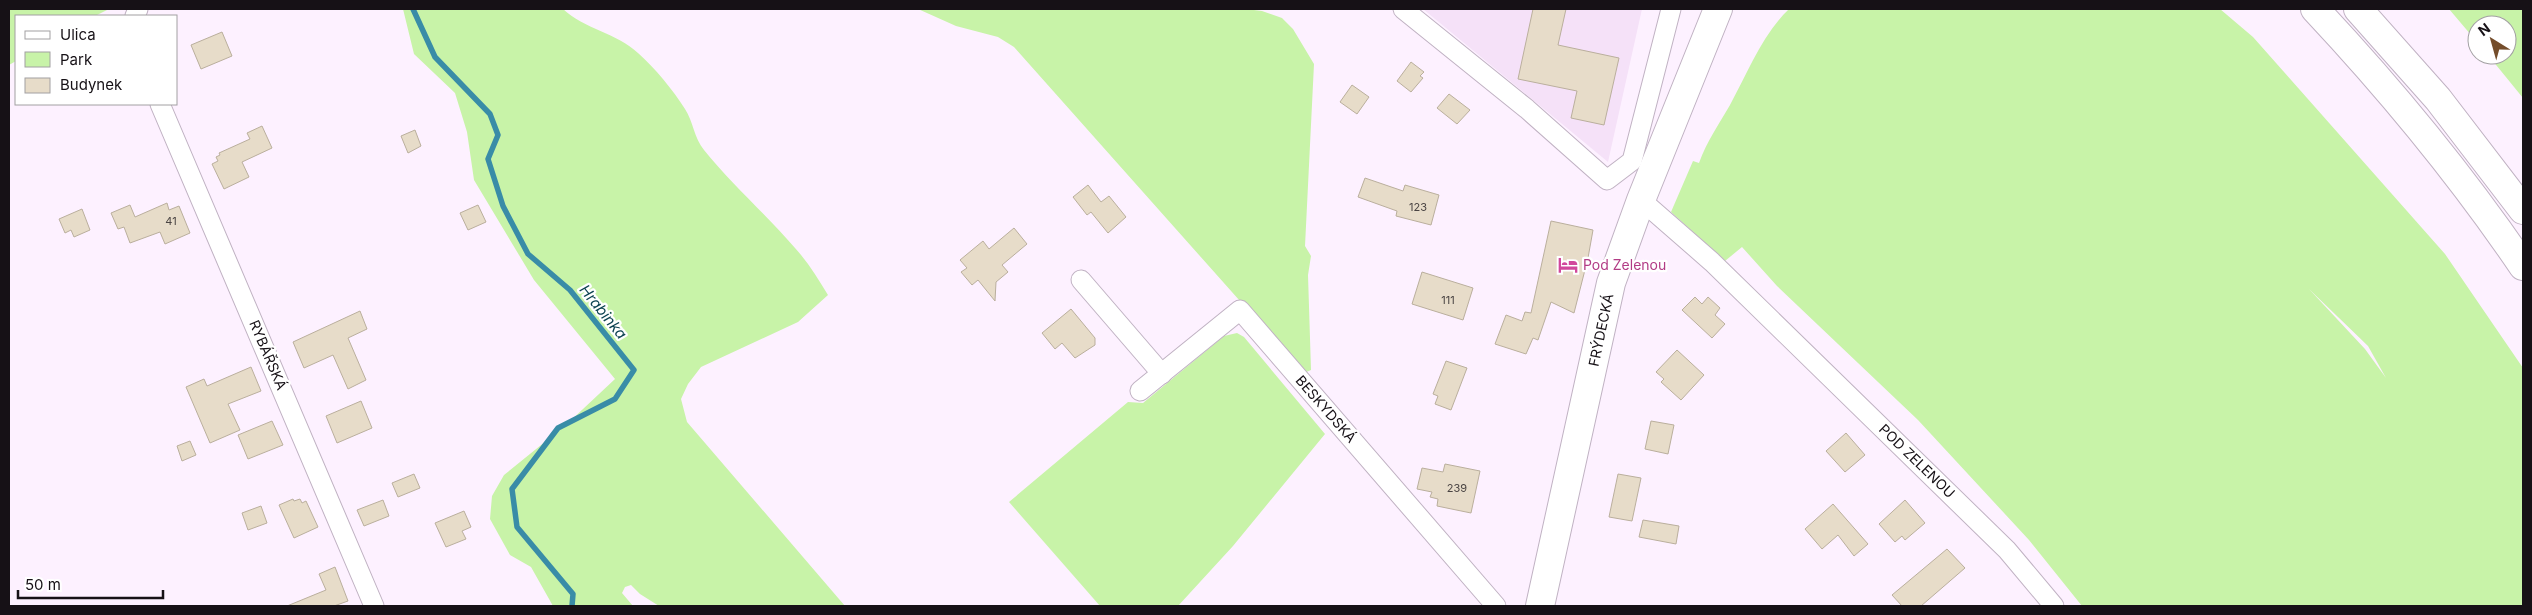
<svg xmlns="http://www.w3.org/2000/svg" width="2532" height="615" font-family="Inter,sans-serif">
	<style>
		.built { fill: #f5e1f8 }
		.green { fill: #c8f3a8; fill-rule: evenodd }
		.lines { fill: none; stroke-linecap: round; stroke-linejoin: round }
		.stream { stroke: #398ca7; stroke-width: 5.5 }
		.building { fill: #e7dcc9; stroke: #baaf9d }
		.street-casing { stroke: #c0b2c3; stroke-width: 21 }
		.secondary-casing { stroke: #c0b2c3; stroke-width: 30 }
		.highway-casing { stroke: #c0b2c3; stroke-width: 30 }
		.street { stroke: #fff; stroke-width: 19 }
		.secondary { stroke: #fff; stroke-width: 28 }
		.highway { stroke: #fff; stroke-width: 28 }
		.labels { text-anchor: middle; stroke-width: 4.5; stroke-linejoin: round; paint-order: stroke }
		.number-label { font-size: 11px; fill: #4a4443 }
		.hotel-label { font-size: 14px; fill: #b23c85; stroke: #fff; text-anchor: start }
		.street-label { font-size: 14px; fill: #161116; stroke: #fff }
		.water-label { font-size: 15px; font-style: italic; fill: #0e4352; stroke: #fff }
	</style>
	<rect width="100%" height="100%" fill="#fdf1ff"/>
	<polygon class="built" points="1423,9 1642,9 1608,162"/>
	<g class="green">
		<polygon points="9,9 109,9 95,16 16,16 16,61 9,65"/>
		<path d="M403,9h160c21,20 54,24 75,44 17,15 35,37 47,56 8,12 9,29 19,41 28,35 62,64 91,98 13,14 23,31 33,47l-30,27 -97,45 -13,17 -7,15 6,23 158,184h-186l-19,-12 -9,-9 -6,2 -3,6 11,13h-80l-22,-39 -21,-12 -20,-36 2,-23 12,-21 63,-51 48,-45 -81,-99 -60,-100 -7,-48 -12,-39 -41,-39z"/>
		<polygon points="918,9 1246,9 1262,11 1282,18 1293,29 1314,64 1305,246 1311,256 1308,275 1311,370 1304,373 1014,47 998,37 956,26"/>
		<path d="M1789,9h431l33,28 192,217 78,114v238h-441l-53,-66 -111,-120 -141,-134 -35,-39 -17,14 -54,-49 22,-51 6,2c8,-22 20,-39 31,-58 18,-33 32,-70 59,-96zM2309,289l59,57 18,32 -21,-29z"/>
		<polygon points="2449,9 2523,9 2523,98 2488,55 2507,55 2507,25 2477,25 2477,42"/>
		<polygon points="1237,333 1244,337 1325,434 1233,546 1178,606 1100,606 1009,502 1128,402 1143,403 1224,336"/>
	</g>
	<g class="lines">
		<polyline class="stream" points="413,9 435,57 490,114 498,135 488,159 503,206 528,254 570,290 634,370 615,399 558,428 512,489 517,527 573,594 572,606"/>
	</g>
	<g class="building">
		<polygon points="1533,9 1566,9 1558,45 1619,58 1604,125 1571,118 1577,91 1518,79"/>
		<polygon points="222,32 232,56 201,69 191,45"/>
		<polygon points="1411,62 1424,72 1420,76 1423,78 1411,92 1397,81"/>
		<polygon points="1352,85 1369,97 1357,114 1340,102"/>
		<polygon points="1449,94 1470,110 1457,124 1437,108"/>
		<polygon points="262,126 272,148 242,162 249,177 224,189 212,164 218,161 216,157 220,155 219,153 250,139 247,133"/>
		<polygon points="415,130 421,146 408,153 401,136"/>
		<polygon points="1365,178 1403,191 1405,185 1439,195 1431,225 1396,216 1397,211 1358,197"/>
		<polygon points="1088,185 1101,202 1109,196 1126,217 1108,233 1091,212 1087,215 1073,197"/>
		<polygon points="167,203 169,210 179,206 190,233 165,244 160,232 130,243 124,227 118,229 111,213 130,205 135,217"/>
		<polygon points="478,205 486,222 468,230 460,213"/>
		<polygon points="82,209 90,230 74,237 71,230 65,233 59,219"/>
		<polygon points="1551,221 1593,230 1588,258 1574,313 1551,302 1538,340 1533,338 1526,354 1495,344 1506,315 1522,321 1525,312 1531,313"/>
		<polygon points="1014,228 1027,244 1002,265 1008,272 996,282 995,301 978,280 972,285 961,272 967,268 960,260 983,241 989,249"/>
		<polygon points="1422,272 1473,288 1463,320 1412,304"/>
		<polygon points="1695,297 1702,304 1708,297 1720,308 1715,315 1725,324 1712,338 1682,310"/>
		<polygon points="1071,309 1095,338 1095,345 1075,358 1062,343 1055,349 1042,333"/>
		<polygon points="360,311 367,329 348,338 366,380 348,389 333,355 304,368 293,342"/>
		<polygon points="1677,350 1704,375 1681,400 1661,382 1664,379 1656,372"/>
		<polygon points="1446,361 1467,368 1451,410 1435,404 1438,396 1433,394"/>
		<polygon points="251,367 261,391 228,404 240,430 210,443 186,387 204,379 207,386"/>
		<polygon points="361,401 372,428 337,443 326,416"/>
		<polygon points="272,421 283,445 248,459 238,435"/>
		<polygon points="1651,421 1674,425 1668,454 1645,449"/>
		<polygon points="1846,433 1865,455 1845,472 1826,451"/>
		<polygon points="190,441 196,455 182,461 177,446"/>
		<polygon points="1445,464 1480,471 1471,513 1437,506 1438,499 1430,497 1432,492 1417,489 1422,468 1443,472"/>
		<polygon points="414,474 420,488 398,497 392,483"/>
		<polygon points="1618,474 1641,478 1632,521 1609,517"/>
		<polygon points="293,499 294,501 300,499 302,503 306,501 318,527 294,538 279,505"/>
		<polygon points="383,500 389,516 364,526 357,510"/>
		<polygon points="1905,500 1925,523 1905,540 1902,536 1895,542 1879,524"/>
		<polygon points="1833,504 1868,544 1854,556 1838,535 1822,549 1805,529"/>
		<polygon points="261,506 267,523 248,530 242,513"/>
		<polygon points="464,511 471,527 462,531 466,539 446,547 435,523"/>
		<polygon points="1643,520 1679,526 1676,544 1639,537"/>
		<polygon points="1947,549 1965,568 1921,606 1902,606 1892,595"/>
		<polygon points="335,567 348,601 334,606 287,606 326,590 319,574"/>
	</g>
	<g class="lines">
		<defs>
			<g id="street">
				<polyline points="1403,9 1527,109 1607,180 1632,161 1671,9"/>
				<polyline points="135,16 138,9"/>
				<polyline points="160,104 374,606"/>
				<polyline points="1641,200 1712,262 2007,550 2054,606"/>
				<polyline points="1081,280 1162,374"/>
				<polyline points="1140,391 1240,310 1496,606"/>
			</g>
			<polyline id="secondary" points="1540,606 1611,283 1641,200 1718,9"/>
			<g id="highway">
				<path d="M2315,9c75,80 146,166 208,257"/>
				<polyline points="2358,9 2438,99 2523,210"/>
			</g>
		</defs>
		<use href="#street" class="street-casing"/>
		<use href="#secondary" class="secondary-casing"/>
		<use href="#highway" class="highway-casing"/>
		<use href="#street" class="street"/>
		<use href="#secondary" class="secondary"/>
		<use href="#highway" class="highway"/>
	</g>
	<defs>
		<symbol id="hotel-bare" viewBox="-9 -9 18 18"><path d="M-6-4.5h1.5V1H6V5H4.5V3h-9V5H-6ZM-4 0a1.8 1.8 0 1 1 3.6 0ZM.5 0V-2.5h3Q6-2.5 6 0Z" fill="#d1479c" stroke="#fff" stroke-width="2.5" paint-order="stroke"/></symbol>
	</defs>
	<g fill-rule="evenodd">
		<use href="#hotel-bare" x="1554" y="251" width="28" height="28"/>
	</g>
	<g class="labels">
		<g class="number-label">
			<text x="1418" y="211">123</text>
			<text x="171" y="225">41</text>
			<text x="1448" y="304">111</text>
			<text x="1457" y="492">239</text>
		</g>
		<g class="hotel-label">
			<text x="1583" y="270">Pod Zelenou</text>
		</g>
		<g class="street-label">
			<text transform="translate(1601 330) rotate(-78)" y="5">FRÝDECKÁ</text>
			<text transform="translate(268 355) rotate(67)" y="5">RYBÁŘSKÁ</text>
			<text transform="translate(1326 409) rotate(49)" y="5">BESKYDSKÁ</text>
			<text transform="translate(1917 461) rotate(44)" y="5">POD ZELENOU</text>
		</g>
		<g class="water-label">
			<text transform="translate(603 312) rotate(51)" y="5">Hrabinka</text>
		</g>
	</g>
	<rect width="2532" height="615" fill="none" stroke="#161116" stroke-width="20"/>
	<rect x="15" y="15" width="162" height="90" fill="#ffffff" stroke="#a2a0a2"/>
	<rect x="25" y="31" width="25" height="8" fill="#ffffff" stroke="#a2a0a2"/>
	<text x="60" y="40" font-size="15" fill="#161116">Ulica</text>
	<rect x="25" y="52" width="25" height="15" fill="#c8f3a8" stroke="#a2a0a2"/>
	<text x="60" y="65" font-size="15" fill="#161116">Park</text>
	<rect x="25" y="78" width="25" height="15" fill="#e7dcc9" stroke="#a2a0a2"/>
	<text x="60" y="90" font-size="15" fill="#161116">Budynek</text>
	<g transform="translate(2492 40) rotate(323)"><circle r="24" fill="#ffffff" stroke="#a2a0a2"/>
	<path d="M0-4L9 19L0 12L-9 19Z" fill="#744d2b"/>
	<text y="-8" font-size="14" font-weight="bold" text-anchor="middle" fill="#161116">N</text>
	</g>
	<path d="M18 590v8h145v-8" fill="none" stroke="#161116" stroke-width="2.5"/>
	<text x="25" y="590" font-size="15" fill="#161116" stroke="#ffffff" stroke-width="4" paint-order="stroke">50 m</text>
</svg>
